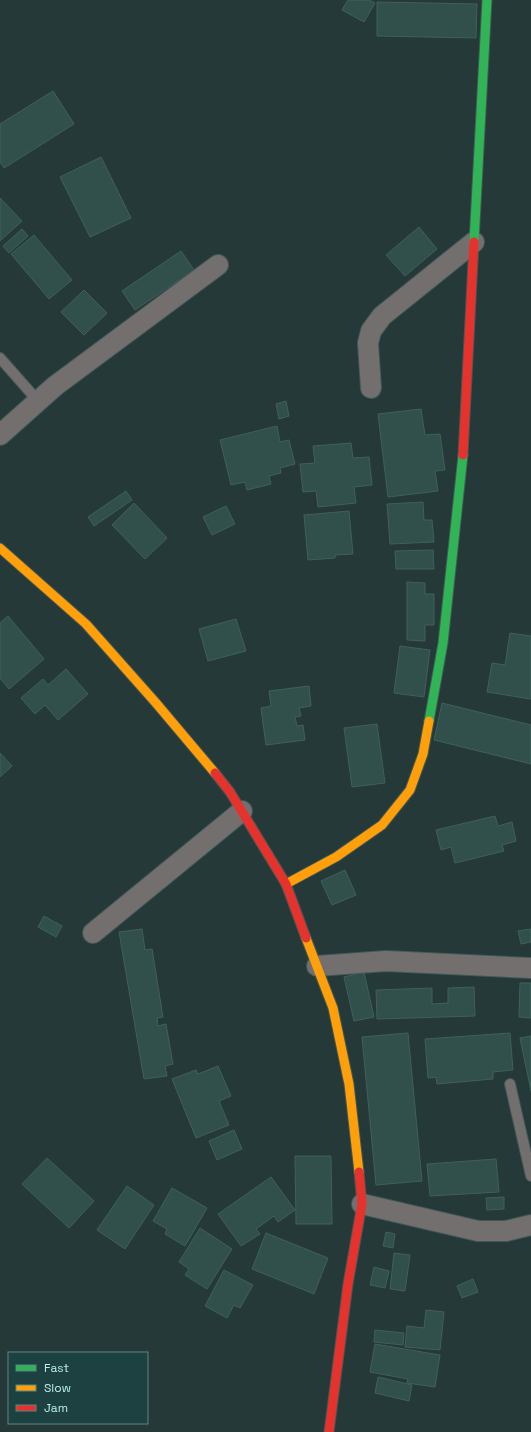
<svg xmlns="http://www.w3.org/2000/svg" width="531" height="1432" font-family="'Space Grotesk',sans-serif">
	<style>
		.building { fill: #31504c; stroke: #41605a }
		.lines { fill: none; stroke-linecap: round; stroke-linejoin: round }
		.lane-casing { stroke: #415857; stroke-width: 12 }
		.street-casing { stroke: #415857; stroke-width: 22 }
		.fast-casing { stroke: #415857; stroke-width: 11 }
		.slow-casing { stroke: #415857; stroke-width: 11 }
		.jam-casing { stroke: #415857; stroke-width: 11 }
		.lane { stroke: #736f6f; stroke-width: 10 }
		.street { stroke: #736f6f; stroke-width: 20 }
		.fast { stroke: #30b455; stroke-width: 9 }
		.slow { stroke: #ff9f0a; stroke-width: 9 }
		.jam { stroke: #e5322d; stroke-width: 9 }
	</style>
	<rect width="100%" height="100%" fill="#243938"/>
	<g class="building">
		<polygon points="348,0 369,0 375,3 364,22 342,10"/>
		<polygon points="377,2 477,4 476,38 377,36"/>
		<polygon points="53,91 74,124 4,168 0,162 0,124"/>
		<polygon points="101,157 131,218 90,237 60,177"/>
		<polygon points="0,198 22,221 0,241"/>
		<polygon points="419,227 437,249 405,276 386,255"/>
		<polygon points="22,229 28,236 9,253 3,246"/>
		<polygon points="34,235 72,280 49,299 11,254"/>
		<polygon points="181,251 194,270 135,310 122,291"/>
		<polygon points="84,290 107,313 84,335 61,312"/>
		<polygon points="286,401 289,416 279,419 276,404"/>
		<polygon points="421,409 425,435 440,434 445,470 435,471 438,491 388,497 378,414"/>
		<polygon points="277,426 280,442 289,440 295,464 280,468 281,473 269,476 271,484 247,490 245,482 231,485 220,440"/>
		<polygon points="351,443 353,458 369,457 372,485 354,487 356,503 318,507 316,491 303,492 300,464 315,463 313,446"/>
		<polygon points="126,491 132,500 94,526 88,517"/>
		<polygon points="423,502 424,520 432,520 434,542 390,544 387,504"/>
		<polygon points="134,503 167,538 145,559 112,525"/>
		<polygon points="226,506 235,524 212,535 203,517"/>
		<polygon points="349,511 353,554 335,555 335,558 308,560 304,515"/>
		<polygon points="433,550 434,569 396,569 395,551"/>
		<polygon points="407,582 425,583 425,594 434,594 434,625 425,625 425,641 407,640"/>
		<polygon points="8,616 44,659 9,689 0,678 0,623"/>
		<polygon points="236,619 246,651 208,661 199,629"/>
		<polygon points="510,633 531,636 531,699 487,692 492,663 505,665"/>
		<polygon points="400,646 430,650 424,697 394,693"/>
		<polygon points="66,669 88,694 58,720 45,705 35,714 21,698 43,679 48,685"/>
		<polygon points="309,686 311,706 299,708 301,716 295,717 297,726 303,725 305,740 266,745 261,708 271,706 269,691"/>
		<polygon points="442,703 531,725 531,764 434,740"/>
		<polygon points="377,724 385,783 352,787 344,728"/>
		<polygon points="0,753 12,766 0,777"/>
		<polygon points="495,816 498,826 512,822 516,841 502,845 504,851 455,863 451,847 441,850 436,830"/>
		<polygon points="345,870 356,895 332,905 321,881"/>
		<polygon points="44,916 62,926 56,937 38,927"/>
		<polygon points="142,929 145,950 152,949 163,1017 157,1018 158,1026 166,1024 173,1064 165,1066 167,1076 144,1079 119,932"/>
		<polygon points="531,929 531,942 521,944 518,931"/>
		<polygon points="364,972 374,1017 354,1021 344,977"/>
		<polygon points="520,983 531,983 531,1018 519,1017"/>
		<polygon points="474,987 475,1016 377,1019 376,990 432,988 432,1004 448,1003 448,988"/>
		<polygon points="408,1033 422,1181 376,1185 362,1037"/>
		<polygon points="510,1033 513,1070 493,1072 493,1079 437,1084 436,1077 428,1078 425,1039"/>
		<polygon points="531,1036 531,1091 520,1038"/>
		<polygon points="218,1066 231,1096 219,1101 229,1125 196,1138 172,1079 196,1070 198,1074"/>
		<polygon points="234,1130 242,1149 217,1160 209,1141"/>
		<polygon points="295,1156 331,1156 332,1224 296,1224"/>
		<polygon points="47,1158 94,1201 69,1228 22,1184"/>
		<polygon points="496,1159 499,1192 430,1196 427,1164"/>
		<polygon points="271,1177 295,1210 278,1222 274,1216 256,1229 260,1234 241,1246 218,1214"/>
		<polygon points="127,1186 154,1205 125,1249 97,1230"/>
		<polygon points="172,1188 207,1208 185,1246 165,1234 167,1229 153,1221"/>
		<polygon points="504,1197 504,1209 487,1210 486,1198"/>
		<polygon points="200,1228 232,1249 207,1289 185,1275 189,1269 179,1262"/>
		<polygon points="386,1232 395,1234 393,1248 383,1246"/>
		<polygon points="266,1233 328,1258 314,1294 252,1269"/>
		<polygon points="394,1253 410,1255 405,1291 390,1289"/>
		<polygon points="374,1267 389,1271 385,1288 370,1285"/>
		<polygon points="224,1270 253,1285 240,1308 234,1305 227,1318 205,1306"/>
		<polygon points="473,1279 478,1292 462,1298 457,1286"/>
		<polygon points="426,1310 444,1312 440,1350 405,1347 407,1326 424,1328"/>
		<polygon points="375,1330 404,1333 403,1345 374,1342"/>
		<polygon points="375,1344 440,1355 435,1387 407,1383 408,1379 370,1372"/>
		<polygon points="378,1377 412,1385 409,1401 375,1393"/>
	</g>
	<g class="lines">
		<defs>
			<g id="lane">
				<polyline points="0,358 38,401"/>
				<polyline points="510,1084 531,1176"/>
			</g>
			<g id="street">
				<polyline points="371,388 368,343 371,331 382,316 474,242"/>
				<polyline points="0,435 55,386 218,265"/>
				<polyline points="93,933 242,811"/>
				<polyline points="317,966 386,961 531,968"/>
				<polyline points="362,1204 478,1231 506,1231 531,1225"/>
			</g>
			<g id="fast">
				<polyline points="474,242 487,0"/>
				<polyline points="429,721 443,643 463,455"/>
			</g>
			<g id="slow">
				<polyline points="0,548 86,624 156,703 215,773"/>
				<polyline points="286,884 336,857 382,825 410,790 423,754 429,721"/>
				<polyline points="306,938 333,1008 349,1084 359,1172"/>
			</g>
			<g id="jam">
				<polyline points="463,455 474,242"/>
				<polyline points="215,773 230,792 286,884 306,938"/>
				<polyline points="329,1432 348,1284 362,1204 359,1172"/>
			</g>
		</defs>
		<use href="#lane" class="lane-casing"/>
		<use href="#street" class="street-casing"/>
		<use href="#fast" class="fast-casing"/>
		<use href="#slow" class="slow-casing"/>
		<use href="#jam" class="jam-casing"/>
		<use href="#lane" class="lane"/>
		<use href="#street" class="street"/>
		<use href="#fast" class="fast"/>
		<use href="#slow" class="slow"/>
		<use href="#jam" class="jam"/>
	</g>
	<rect x="8" y="1352" width="140" height="72" fill="#1c4140" stroke="#5c8685"/>
	<rect x="16" y="1365" width="20" height="6" fill="#30b455" stroke="#5c8685"/>
	<text x="44" y="1372" font-size="12" fill="#bbeeec">Fast</text>
	<rect x="16" y="1385" width="20" height="6" fill="#ff9f0a" stroke="#5c8685"/>
	<text x="44" y="1392" font-size="12" fill="#bbeeec">Slow</text>
	<rect x="16" y="1405" width="20" height="6" fill="#e5322d" stroke="#5c8685"/>
	<text x="44" y="1412" font-size="12" fill="#bbeeec">Jam</text>
</svg>
